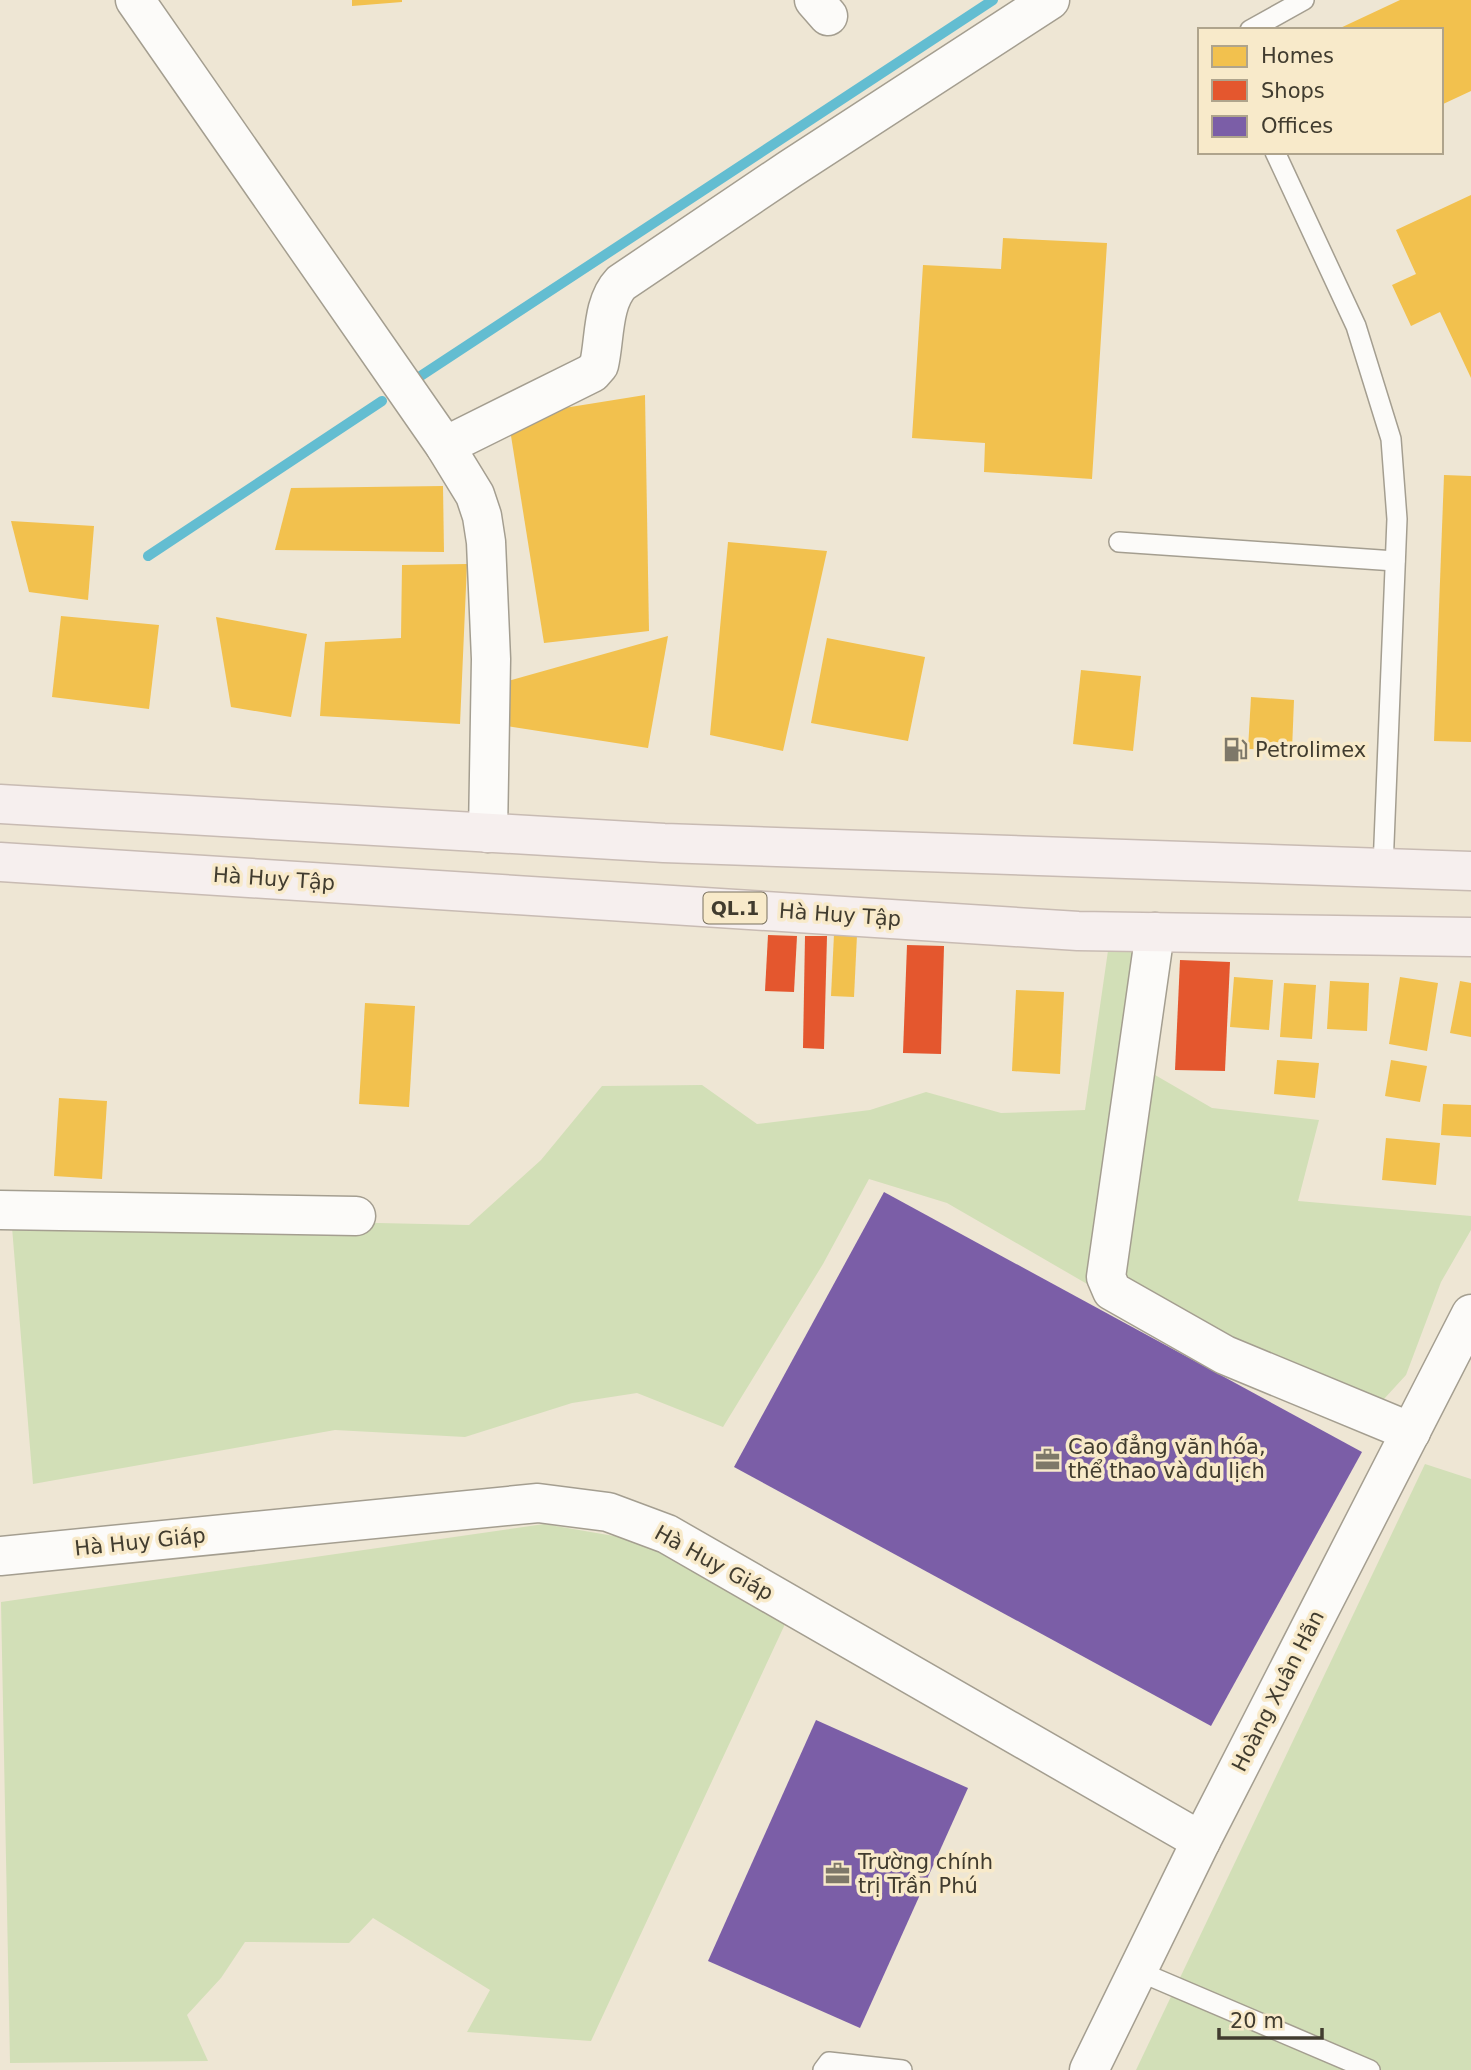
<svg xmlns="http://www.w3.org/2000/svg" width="1471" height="2070" font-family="'DejaVu Sans',sans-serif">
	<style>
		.green { fill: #d2dfb7 }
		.homes { fill: #f2c14e }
		.shops { fill: #e4572e }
		.offices { fill: #7b5ea7 }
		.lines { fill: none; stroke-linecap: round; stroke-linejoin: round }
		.stream { stroke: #63bdd1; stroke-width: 10 }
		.lane-casing { stroke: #a49e90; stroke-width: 22 }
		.street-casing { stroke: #a49e90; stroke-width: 41 }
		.primary-casing { stroke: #c8bbb3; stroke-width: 41 }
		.lane { stroke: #fcfbf9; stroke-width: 19 }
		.street { stroke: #fcfbf9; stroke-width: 38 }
		.primary { stroke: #f6efee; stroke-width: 38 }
		.labels { text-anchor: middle; stroke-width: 7; stroke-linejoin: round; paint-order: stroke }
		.shield { fill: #f8eaca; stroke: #78705e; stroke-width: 2 }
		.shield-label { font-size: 19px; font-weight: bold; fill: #413c2f }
		.poi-label { font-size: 21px; fill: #413c2f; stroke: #f8eaca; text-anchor: start }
		.street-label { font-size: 21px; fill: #413c2f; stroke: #f8eaca }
	</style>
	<rect width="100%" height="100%" fill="#eee6d4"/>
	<g class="green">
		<polygon points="1112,923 1151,929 1143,1068 1212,1108 1319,1120 1298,1201 1471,1216 1471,1230 1441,1282 1406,1375 1373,1411 1172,1333 947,1203 869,1179 823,1264 723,1427 637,1393 572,1403 465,1437 335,1430 33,1484 11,1215 469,1225 541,1160 602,1086 702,1085 757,1124 870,1110 926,1092 1001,1113 1085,1110"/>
		<polygon points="1425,1464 1471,1479 1471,2070 1136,2070"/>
		<polygon points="544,1524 649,1542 786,1622 591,2041 467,2032 490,1990 373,1918 349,1943 245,1942 221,1978 187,2015 208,2061 10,2063 1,1602"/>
	</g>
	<g class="homes">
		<polygon points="352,0 402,0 402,2 352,6"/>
		<polygon points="1400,0 1471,0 1471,91 1441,105 1441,30 1336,30"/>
		<polygon points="1471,195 1471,378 1440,312 1411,326 1392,285 1416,274 1396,230"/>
		<polygon points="1003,238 1107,243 1092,479 984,472 985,443 912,438 923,265 1001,269"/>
		<polygon points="645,395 649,631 544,643 508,417"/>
		<polygon points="1444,475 1471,476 1471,742 1434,741"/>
		<polygon points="443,486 444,552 275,550 291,488"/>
		<polygon points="11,521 94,526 88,600 29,592"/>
		<polygon points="728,542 827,551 783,751 710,735"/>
		<polygon points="467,564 460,724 320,716 325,642 401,638 402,565"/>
		<polygon points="61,616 159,625 149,709 52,697"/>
		<polygon points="216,617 307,634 291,717 231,707"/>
		<polygon points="668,636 648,748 500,725 508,681"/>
		<polygon points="827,638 925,657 908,741 811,723"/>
		<polygon points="1081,670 1141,676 1133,751 1073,744"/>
		<polygon points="1251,697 1294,700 1292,750 1248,749"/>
		<polygon points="834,934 857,935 854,997 831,996"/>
		<polygon points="1234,977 1273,980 1269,1030 1230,1027"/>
		<polygon points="1400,977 1438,983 1427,1051 1389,1044"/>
		<polygon points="1330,981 1369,983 1367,1031 1327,1029"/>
		<polygon points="1460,981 1471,983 1471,1037 1450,1033"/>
		<polygon points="1284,983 1316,985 1312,1039 1280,1037"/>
		<polygon points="1016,990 1064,992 1060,1074 1012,1071"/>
		<polygon points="365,1003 415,1006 409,1107 359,1104"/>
		<polygon points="1277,1060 1319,1063 1315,1098 1274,1094"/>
		<polygon points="1391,1060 1427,1066 1420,1102 1385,1096"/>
		<polygon points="59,1098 107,1101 102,1179 54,1176"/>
		<polygon points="1443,1104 1471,1105 1471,1137 1441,1135"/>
		<polygon points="1386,1138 1440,1143 1436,1185 1382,1180"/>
	</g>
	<g class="shops">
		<polygon points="768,935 797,936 794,992 765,991"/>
		<polygon points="805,936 827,936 824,1049 803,1048"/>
		<polygon points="907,945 944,946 941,1054 903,1053"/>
		<polygon points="1180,960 1230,962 1225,1071 1175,1070"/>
	</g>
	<g class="offices">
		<polygon points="884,1192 1362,1452 1211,1726 734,1467"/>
		<polygon points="816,1720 968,1788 860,2028 708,1961"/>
	</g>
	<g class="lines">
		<g class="stream">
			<polyline points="413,381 993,0"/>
			<polyline points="148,556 382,401"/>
		</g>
		<defs>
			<g id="lane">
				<polyline points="1250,30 1304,0"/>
				<polyline points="1275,152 1356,326 1391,439 1397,519 1383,868"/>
				<polyline points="1119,542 1395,561"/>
				<polyline points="1138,1971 1370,2070"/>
				<polyline points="823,2070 829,2062 902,2070"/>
			</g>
			<g id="street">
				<polyline points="135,0 445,446 475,495 482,516 486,542 491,659 488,833"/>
				<polyline points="814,0 828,16"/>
				<path d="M445,446l147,-73 7,-8c6,-26 3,-62 22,-82l169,-114 260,-169"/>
				<polyline points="1155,932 1106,1277 1112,1291 1225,1355 1411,1432"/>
				<polyline points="0,1210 356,1216"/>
				<polyline points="0,1556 538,1503 608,1512 667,1534 1201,1841"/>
				<polyline points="1089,2070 1201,1841 1471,1314"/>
			</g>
			<g id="primary">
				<polyline points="0,804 664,843 1471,871"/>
				<polyline points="0,862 1078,931 1471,937"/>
			</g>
		</defs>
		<use href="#lane" class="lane-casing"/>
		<use href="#street" class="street-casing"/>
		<use href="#primary" class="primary-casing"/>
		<use href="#lane" class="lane"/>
		<use href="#street" class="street"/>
		<use href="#primary" class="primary"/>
	</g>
	<defs>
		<symbol id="fuel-bare" viewBox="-9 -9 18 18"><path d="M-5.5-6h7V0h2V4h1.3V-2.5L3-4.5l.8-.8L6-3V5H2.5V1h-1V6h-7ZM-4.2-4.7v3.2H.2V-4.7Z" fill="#7e7869" stroke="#f8eaca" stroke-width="2.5" paint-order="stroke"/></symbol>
		<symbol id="office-bare" viewBox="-9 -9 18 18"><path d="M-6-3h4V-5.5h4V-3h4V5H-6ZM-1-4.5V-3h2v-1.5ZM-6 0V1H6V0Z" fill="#7e7869" stroke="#f8eaca" stroke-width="2.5" paint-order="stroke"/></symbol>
	</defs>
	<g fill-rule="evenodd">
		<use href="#fuel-bare" x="1218" y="732" width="35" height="35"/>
		<use href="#office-bare" x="1030" y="1442" width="35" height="35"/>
		<use href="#office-bare" x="820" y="1856" width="35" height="35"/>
	</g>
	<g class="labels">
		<rect class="shield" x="703.5" y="892.5" width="63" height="31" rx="5"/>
		<g class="shield-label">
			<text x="735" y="915">QL.1</text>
		</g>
		<g class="poi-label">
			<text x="1255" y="757">Petrolimex</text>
			<text x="1068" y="1454">Cao đẳng văn hóa,<tspan x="1068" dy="24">thể thao và du lịch</tspan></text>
			<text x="858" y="1869">Trường chính<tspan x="858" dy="24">trị Trần Phú</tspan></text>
		</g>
		<g class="street-label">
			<text transform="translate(274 879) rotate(4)" y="7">Hà Huy Tập</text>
			<text transform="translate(840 915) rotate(4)" y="7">Hà Huy Tập</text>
			<text transform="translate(140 1542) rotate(-6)" y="7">Hà Huy Giáp</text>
			<text transform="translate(714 1563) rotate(29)" y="7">Hà Huy Giáp</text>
			<text transform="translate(1278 1691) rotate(-63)" y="7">Hoàng Xuân Hãn</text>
		</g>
	</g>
	<rect x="1198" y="28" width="245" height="126" fill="#f8eaca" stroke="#afa48c" stroke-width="2"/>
	<rect x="1212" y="46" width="35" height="21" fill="#f2c14e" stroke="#afa48c" stroke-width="2"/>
	<text x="1261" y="63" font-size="21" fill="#413c2f">Homes</text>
	<rect x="1212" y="80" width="35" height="21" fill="#e4572e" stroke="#afa48c" stroke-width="2"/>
	<text x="1261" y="98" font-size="21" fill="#413c2f">Shops</text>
	<rect x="1212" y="116" width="35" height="21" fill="#7b5ea7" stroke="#afa48c" stroke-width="2"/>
	<text x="1261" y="133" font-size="21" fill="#413c2f">Offices</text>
	<path d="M1219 2028v10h103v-10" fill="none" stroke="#413c2f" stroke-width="3.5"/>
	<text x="1230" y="2028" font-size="21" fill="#413c2f" stroke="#f8eaca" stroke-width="5" paint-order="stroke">20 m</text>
</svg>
